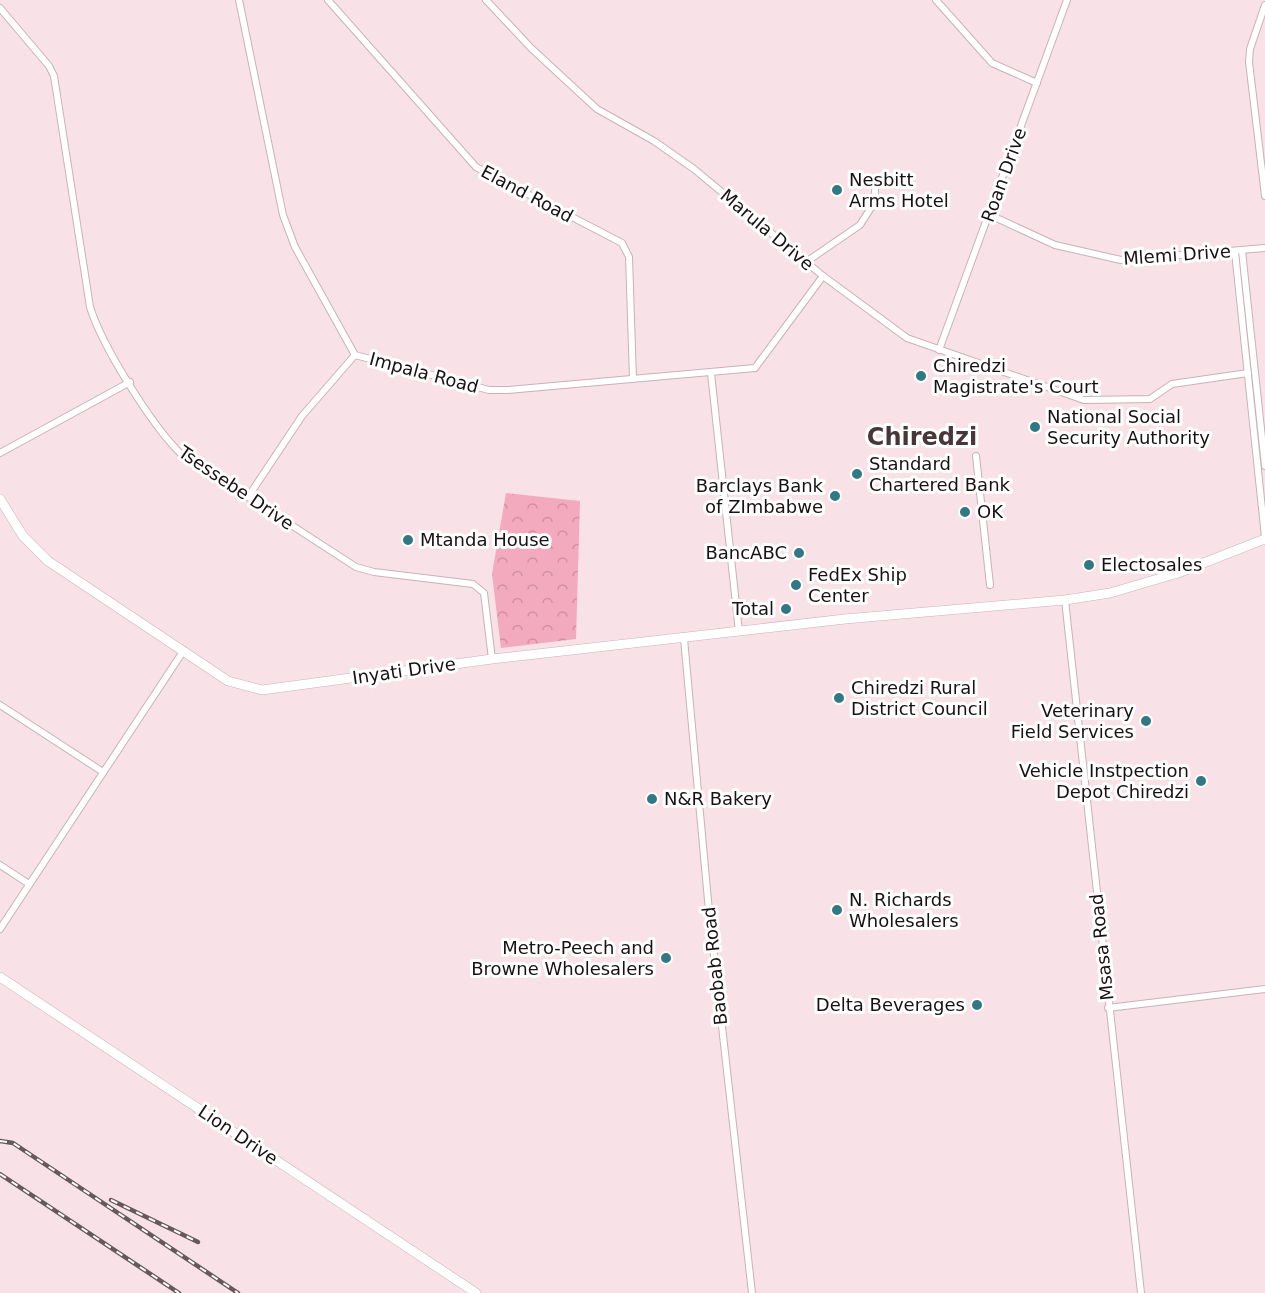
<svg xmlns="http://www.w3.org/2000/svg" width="1265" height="1293" font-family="'DejaVu Sans',sans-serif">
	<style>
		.park { fill: url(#park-crowns) }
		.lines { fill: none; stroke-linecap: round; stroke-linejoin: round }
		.street-casing { stroke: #c8b2b8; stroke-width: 8 }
		.secondary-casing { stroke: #c8b2b8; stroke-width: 10 }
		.street { stroke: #fff; stroke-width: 6 }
		.secondary { stroke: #fff; stroke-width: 9 }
		.rail-casing { stroke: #66585c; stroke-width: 4.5 }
		.rail { stroke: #fff; stroke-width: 2; stroke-dasharray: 7; stroke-linecap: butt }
		.poi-dot { fill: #327884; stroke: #fff; stroke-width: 2 }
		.labels { text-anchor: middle; stroke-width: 6; stroke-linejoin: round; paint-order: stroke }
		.street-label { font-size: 18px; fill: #191113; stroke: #fff }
		.poi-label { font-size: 18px; fill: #191113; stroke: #fff; text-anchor: start }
		.district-label { font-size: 24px; font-weight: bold; fill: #48363b; stroke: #fff }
	</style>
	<defs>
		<pattern id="park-crowns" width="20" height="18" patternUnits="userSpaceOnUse" patternTransform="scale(1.5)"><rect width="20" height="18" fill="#f3a9be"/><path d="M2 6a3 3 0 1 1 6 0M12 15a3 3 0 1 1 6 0" fill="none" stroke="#d090a2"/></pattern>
	</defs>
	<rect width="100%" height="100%" fill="#f9e2e7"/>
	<polygon class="park" points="506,493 580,501 576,639 501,648 492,574"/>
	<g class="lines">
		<defs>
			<g id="street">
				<polyline points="239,0 283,215 295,247 355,355 489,390 507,390 755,368 823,276"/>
				<polyline points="328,0 476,167 622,243 629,257 633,379"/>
				<polyline points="486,0 531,48 597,109 654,141 694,169 823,276 907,338 1084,400 1150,399 1172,384 1248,373"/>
				<polyline points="936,0 992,63 1037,83"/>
				<polyline points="1265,5 1250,49 1249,62 1265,196"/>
				<path d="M0,8l49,58 5,10 36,231c12,39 61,117 90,146l176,114 18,5 99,12 11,9 8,66"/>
				<polyline points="990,215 1055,245 1121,260 1265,248"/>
				<polyline points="1242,251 1265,466"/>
				<polyline points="1235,252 1265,537"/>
				<polyline points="806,262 860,225 874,203 876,180"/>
				<polyline points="939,350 1067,0"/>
				<polyline points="711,373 739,632"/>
				<polyline points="0,453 130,382"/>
				<polyline points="976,456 990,585"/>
				<polyline points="248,497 302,416 355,355"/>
				<polyline points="1065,600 1141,1293"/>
				<polyline points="684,639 709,911 752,1293"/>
				<polyline points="0,705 103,772"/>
				<polyline points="0,865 29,884"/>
				<polyline points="0,929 184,650"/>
				<polyline points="1108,1008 1265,989"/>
			</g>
			<g id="secondary">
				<polyline points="0,499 23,536 48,561 228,681 262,690 492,659 845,619 1065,600 1110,593 1178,573 1265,539"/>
				<polyline points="0,977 476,1293"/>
			</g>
		</defs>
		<use href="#street" class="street-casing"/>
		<use href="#secondary" class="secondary-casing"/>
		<use href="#street" class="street"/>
		<use href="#secondary" class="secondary"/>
		<defs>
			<g id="rail">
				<polyline points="0,1141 13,1143 238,1293"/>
				<polyline points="0,1174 179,1293"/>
				<polyline points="111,1200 198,1242"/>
			</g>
		</defs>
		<use href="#rail" class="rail-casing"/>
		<use href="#rail" class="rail"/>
	</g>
	<g class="poi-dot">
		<circle cx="837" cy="190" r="6"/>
		<circle cx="921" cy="376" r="6"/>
		<circle cx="1035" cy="427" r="6"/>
		<circle cx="857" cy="474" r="6"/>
		<circle cx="835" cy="496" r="6"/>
		<circle cx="965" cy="512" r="6"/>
		<circle cx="408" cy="540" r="6"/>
		<circle cx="799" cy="553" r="6"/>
		<circle cx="1089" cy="565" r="6"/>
		<circle cx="796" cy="585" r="6"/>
		<circle cx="786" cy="609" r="6"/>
		<circle cx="839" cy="698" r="6"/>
		<circle cx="1146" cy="721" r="6"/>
		<circle cx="1201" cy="781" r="6"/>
		<circle cx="652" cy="799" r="6"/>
		<circle cx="837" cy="910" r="6"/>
		<circle cx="666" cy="958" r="6"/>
		<circle cx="977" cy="1005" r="6"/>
	</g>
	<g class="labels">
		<g class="street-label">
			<text transform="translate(1004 175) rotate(-70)" y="6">Roan Drive</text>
			<text transform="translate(527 194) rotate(28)" y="6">Eland Road</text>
			<text transform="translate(767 230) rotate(40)" y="6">Marula Drive</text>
			<text transform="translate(1177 255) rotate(-4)" y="6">Mlemi Drive</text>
			<text transform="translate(424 373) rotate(15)" y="6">Impala Road</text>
			<text transform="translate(236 488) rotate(34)" y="6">Tsessebe Drive</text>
			<text transform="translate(404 671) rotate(-8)" y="6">Inyati Drive</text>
			<text transform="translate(1102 947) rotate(-96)" y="6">Msasa Road</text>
			<text transform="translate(715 966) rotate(-96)" y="6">Baobab Road</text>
			<text transform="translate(238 1135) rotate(34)" y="6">Lion Drive</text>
		</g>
		<g class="poi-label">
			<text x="849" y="186">Nesbitt<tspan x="849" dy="21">Arms Hotel</tspan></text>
			<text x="933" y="372">Chiredzi<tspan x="933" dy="21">Magistrate's Court</tspan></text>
			<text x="1047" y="423">National Social<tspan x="1047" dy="21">Security Authority</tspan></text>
			<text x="869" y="470">Standard<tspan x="869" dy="21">Chartered Bank</tspan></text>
			<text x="823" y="492" text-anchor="end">Barclays Bank<tspan x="823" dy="21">of ZImbabwe</tspan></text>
			<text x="977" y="518">OK</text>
			<text x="420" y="546">Mtanda House</text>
			<text x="787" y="559" text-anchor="end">BancABC</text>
			<text x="1101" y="571">Electosales</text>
			<text x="808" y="581">FedEx Ship<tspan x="808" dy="21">Center</tspan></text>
			<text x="774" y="615" text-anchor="end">Total</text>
			<text x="851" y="694">Chiredzi Rural<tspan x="851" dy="21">District Council</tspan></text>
			<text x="1134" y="717" text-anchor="end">Veterinary<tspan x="1134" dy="21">Field Services</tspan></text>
			<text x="1189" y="777" text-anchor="end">Vehicle Instpection<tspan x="1189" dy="21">Depot Chiredzi</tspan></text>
			<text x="664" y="805">N&amp;R Bakery</text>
			<text x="849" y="906">N. Richards<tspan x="849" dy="21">Wholesalers</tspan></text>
			<text x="654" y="954" text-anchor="end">Metro-Peech and<tspan x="654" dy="21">Browne Wholesalers</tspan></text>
			<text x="965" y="1011" text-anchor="end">Delta Beverages</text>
		</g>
		<g class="district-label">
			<text x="922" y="445">Chiredzi</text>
		</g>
	</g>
</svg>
